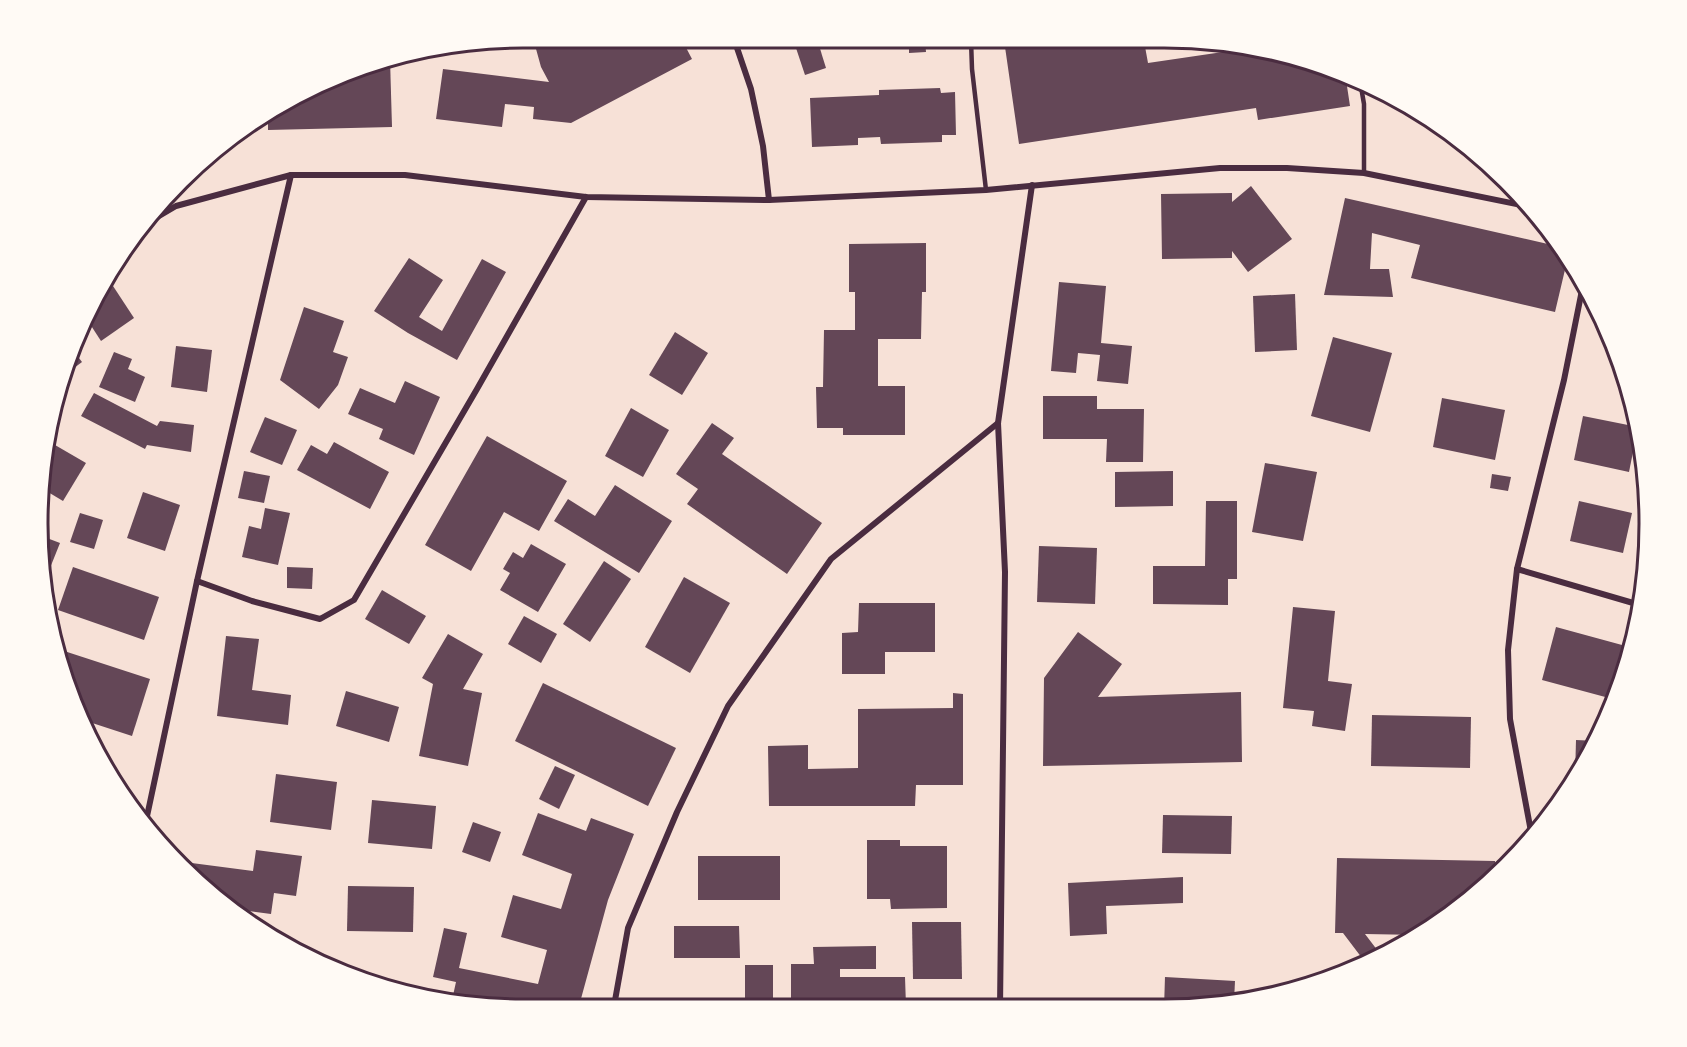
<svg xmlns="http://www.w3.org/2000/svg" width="1687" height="1047" font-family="'Work Sans',sans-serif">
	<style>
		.building { fill: #644757 }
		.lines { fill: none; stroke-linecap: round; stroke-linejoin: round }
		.service { stroke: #4a2c40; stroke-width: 4.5 }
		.minor { stroke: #4a2c40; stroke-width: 6 }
		.rim { fill: none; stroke: #4a2c40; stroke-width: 3 }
	</style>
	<rect width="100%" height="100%" fill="#f7e1d7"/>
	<g class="building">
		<polygon points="533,38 685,38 682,40 692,59 571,123 533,119 534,107 505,104 502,127 436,119 443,69 549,82 541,67"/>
		<polygon points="793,39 817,39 826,68 805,75"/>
		<polygon points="874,40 925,40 926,52 909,53 909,47 875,49"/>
		<polygon points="1004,40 1144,41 1148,63 1250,48 1345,73 1350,106 1258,120 1256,108 1019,144"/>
		<polygon points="390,59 392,127 268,130 268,116 368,63"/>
		<polygon points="940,88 941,93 955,92 956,135 942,135 942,142 881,144 880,137 858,138 858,145 812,147 810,98 879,95 879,90"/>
		<polygon points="1251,186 1292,239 1248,272 1232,251 1232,258 1162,259 1161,194 1232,193 1232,202"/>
		<polygon points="1345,198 1561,247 1568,257 1555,312 1411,278 1420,245 1372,233 1370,269 1389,269 1393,297 1324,295"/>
		<polygon points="926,243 926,292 922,292 921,339 878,339 878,386 905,386 905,435 843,435 843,428 817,428 816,387 823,387 824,330 855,330 855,292 849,292 849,244"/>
		<polygon points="409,258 443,280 419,317 442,331 482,259 506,272 457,360 408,333 374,311"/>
		<polygon points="1059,282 1106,286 1101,343 1132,346 1128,384 1097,381 1100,355 1078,353 1076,373 1051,371"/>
		<polygon points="113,286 134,318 101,341 88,321 103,293"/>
		<polygon points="1295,294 1297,350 1255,352 1253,296"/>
		<polygon points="304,307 344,321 333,352 348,357 338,385 319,409 280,380"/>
		<polygon points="675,332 708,353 682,395 649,375"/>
		<polygon points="1333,337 1392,353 1370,432 1311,416"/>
		<polygon points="176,346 212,350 207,392 171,387"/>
		<polygon points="73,350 82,362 62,377 63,368"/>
		<polygon points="114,352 132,359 128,369 145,377 135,402 99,387"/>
		<polygon points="405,381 440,397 414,455 379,439 383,429 348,414 360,388 395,403"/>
		<polygon points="94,393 157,426 160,421 194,425 191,452 147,445 145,449 81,416"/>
		<polygon points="1043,396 1097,396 1097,409 1144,409 1143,462 1106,462 1107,439 1043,439"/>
		<polygon points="1442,398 1505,410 1495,460 1433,447"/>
		<polygon points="631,408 669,430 643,477 605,456"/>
		<polygon points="1583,416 1638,427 1629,472 1574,460"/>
		<polygon points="265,417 297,430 282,465 250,452"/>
		<polygon points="712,423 734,438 722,454 822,523 787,574 687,504 698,489 676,474"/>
		<polygon points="487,436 567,481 539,531 504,512 471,571 425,545"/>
		<polygon points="334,442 389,472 370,509 297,470 311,445 327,454"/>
		<polygon points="55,445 86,463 63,501 43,489 49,455"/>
		<polygon points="1265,463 1317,472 1303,541 1252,532"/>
		<polygon points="244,471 270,476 264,503 238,498"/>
		<polygon points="1173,471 1173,506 1115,507 1115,472"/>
		<polygon points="1492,474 1511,477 1508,491 1490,488"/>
		<polygon points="615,485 672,521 639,573 554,521 568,499 595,516"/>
		<polygon points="143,492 180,505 165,551 127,538"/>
		<polygon points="1206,501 1237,501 1237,579 1228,579 1228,605 1153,604 1153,566 1205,566"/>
		<polygon points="1579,501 1632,513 1623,553 1570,541"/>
		<polygon points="265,508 290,513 278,565 242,557 249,526 261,529"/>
		<polygon points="80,513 103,520 94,549 70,542"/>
		<polygon points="39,535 60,543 48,573 45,572"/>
		<polygon points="531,544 566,564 538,612 500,590 510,573 503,569 513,552 523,558"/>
		<polygon points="1039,546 1097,548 1095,604 1037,602"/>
		<polygon points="604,561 631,579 590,642 563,624"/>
		<polygon points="73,567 159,597 144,640 58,610"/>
		<polygon points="287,567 313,568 312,589 287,588"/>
		<polygon points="684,577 730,603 690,673 645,647"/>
		<polygon points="382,590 426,616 409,644 365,619"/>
		<polygon points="859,603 935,603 935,652 885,652 885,674 842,674 842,633 858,632"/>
		<polygon points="1293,607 1335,611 1328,681 1352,684 1345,731 1312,726 1314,711 1283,708"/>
		<polygon points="524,616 557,634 541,663 508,644"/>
		<polygon points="1556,627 1633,648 1603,730 1609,698 1542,680"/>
		<polygon points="1078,632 1122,664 1098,697 1241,692 1242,762 1043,766 1044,678"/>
		<polygon points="448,634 483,654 463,689 482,693 468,766 419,756 433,684 422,678"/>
		<polygon points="226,636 259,639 252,690 291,695 288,725 217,716"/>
		<polygon points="58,649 150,679 132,736 83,720 63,679"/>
		<polygon points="543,683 676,748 648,806 515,741"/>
		<polygon points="346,691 399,707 389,742 336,726"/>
		<polygon points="953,693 963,694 963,785 916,785 915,806 769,806 768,746 808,745 808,769 858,768 858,709 953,708"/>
		<polygon points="1372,715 1471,717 1470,768 1371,766"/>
		<polygon points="1576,740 1598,741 1575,778"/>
		<polygon points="555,766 575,775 559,809 539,799"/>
		<polygon points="276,774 337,782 331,830 270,822"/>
		<polygon points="372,800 436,806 432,849 368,843"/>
		<polygon points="538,813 586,831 591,818 634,834 608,900 579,1006 477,1005 452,1000 456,982 433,977 444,928 467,933 459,968 538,984 547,950 501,937 513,895 561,909 572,874 522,855"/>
		<polygon points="1163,815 1232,816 1231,854 1162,853"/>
		<polygon points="473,822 501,832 490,862 462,852"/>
		<polygon points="867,840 900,840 900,846 947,846 947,908 891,909 890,899 867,899"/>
		<polygon points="256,850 302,856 296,896 274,893 271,914 227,908 184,862 253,871"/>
		<rect x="698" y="856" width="82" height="44"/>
		<polygon points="1337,858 1495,861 1495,878 1484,889 1420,935 1365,934 1381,955 1365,962 1343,933 1335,933"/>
		<polygon points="1183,877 1183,903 1106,906 1107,934 1070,936 1068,883"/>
		<polygon points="348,886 414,887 413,932 347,931"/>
		<polygon points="912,922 961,922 962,979 913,979"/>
		<polygon points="674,926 739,926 740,958 674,958"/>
		<polygon points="876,946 876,969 840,969 840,977 905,977 906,1006 791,1007 791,964 814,964 813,947"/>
		<rect x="745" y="965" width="28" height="42"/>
		<polygon points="1165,977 1235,981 1234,1002 1196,1008 1164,1008"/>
		<polygon points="1267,988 1284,991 1283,994 1266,997"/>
	</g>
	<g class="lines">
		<g class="service">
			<polyline points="971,40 972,69 986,190"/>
			<polyline points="1360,81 1364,104 1364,173"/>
		</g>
		<g class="minor">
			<polyline points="734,39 751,89 763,146 769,200"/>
			<polyline points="137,229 176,206 291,175 405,175 586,197 769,200 986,190 1220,168 1287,168 1364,173 1531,207"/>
			<polyline points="1517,569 1640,605"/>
			<polyline points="197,581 252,601 320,619 354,600 477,389 586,197"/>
			<polyline points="146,821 197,581 291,175"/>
			<polyline points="1532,837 1510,719 1508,650 1517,569 1564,380 1584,280"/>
			<polyline points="614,1006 628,928 677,812 728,706 831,559 998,423"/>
			<polyline points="1000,1008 1005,572 998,423 1032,185"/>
		</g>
	</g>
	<path d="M0 0H1687V1047H0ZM523 48H1164A475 475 0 0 1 1639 523V524A475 475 0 0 1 1164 999H523A475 475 0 0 1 48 524V523A475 475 0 0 1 523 48Z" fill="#fffaf5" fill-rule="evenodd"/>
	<path class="rim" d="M523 48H1164A475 475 0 0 1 1639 523V524A475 475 0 0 1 1164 999H523A475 475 0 0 1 48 524V523A475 475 0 0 1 523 48Z"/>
</svg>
